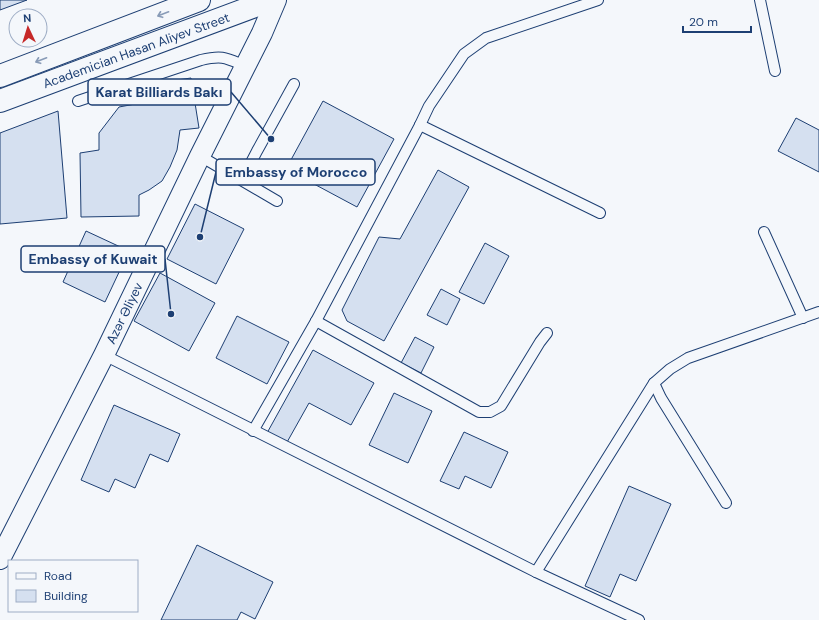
<svg xmlns="http://www.w3.org/2000/svg" width="819" height="620" font-family="'DM Sans',sans-serif">
	<style>
		.building { fill: #d5e0f0; stroke: #1d3f73 }
		.lines { fill: none; stroke-linecap: round; stroke-linejoin: round }
		.lane-casing { stroke: #1d3f73; stroke-width: 12 }
		.street-casing { stroke: #1d3f73; stroke-width: 22 }
		.primary-casing { stroke: #1d3f73; stroke-width: 24 }
		.lane { stroke: #f4f7fb; stroke-width: 10 }
		.street { stroke: #f4f7fb; stroke-width: 20 }
		.primary { stroke: #f4f7fb; stroke-width: 22 }
		.oneway { stroke: #889bb7 }
		.labels { text-anchor: middle; stroke-width: 3; stroke-linejoin: round; paint-order: stroke }
		.street-label { font-size: 13px; fill: #1d3f73; stroke: #f4f7fb }
		.leader { fill: none; stroke: #1d3f73; stroke-width: 1.5 }
		.callout-dot { fill: #1d3f73; stroke: #f4f7fb; stroke-width: 1.5 }
		.callout { fill: #f4f7fb; stroke: #1d3f73; stroke-width: 1.5 }
		.callout-label { font-size: 14px; text-anchor: middle; font-weight: bold; fill: #1d3f73 }
	</style>
	<rect width="100%" height="100%" fill="#f4f7fb"/>
	<g class="building">
		<polygon points="0,0 27,0 0,10"/>
		<polygon points="191,78 199,128 180,130 177,150 170,167 162,181 149,190 139,195 139,216 81,217 80,153 99,150 99,133 119,107 146,102 143,85"/>
		<polygon points="323,101 394,139 357,207 286,169"/>
		<polygon points="58,111 67,218 0,224 0,133"/>
		<polygon points="796,118 819,130 819,172 778,151"/>
		<polygon points="438,170 469,187 384,341 347,321 342,310 379,237 400,239"/>
		<polygon points="195,204 244,229 216,284 167,259"/>
		<polygon points="86,231 129,251 105,302 63,282"/>
		<polygon points="485,243 509,256 484,304 459,292"/>
		<polygon points="160,273 215,303 189,351 134,321"/>
		<polygon points="441,289 460,299 447,325 427,315"/>
		<polygon points="237,316 289,342 267,384 216,358"/>
		<polygon points="415,337 434,347 421,373 401,363"/>
		<polygon points="313,350 374,383 351,425 309,403 286,444 267,433"/>
		<polygon points="394,393 432,411 408,463 369,445"/>
		<polygon points="114,405 180,434 168,462 150,454 135,488 115,479 109,492 81,480"/>
		<polygon points="464,432 508,452 491,488 465,476 459,489 440,481"/>
		<polygon points="629,486 671,504 636,581 620,574 610,597 585,586"/>
		<polygon points="197,545 273,582 255,619 241,612 237,620 161,620"/>
	</g>
	<g class="lines">
		<defs>
			<g id="lane">
				<polyline points="760,0 775,71"/>
				<path d="M78,101l123,-41c22,-5 25,-2 44,6"/>
				<polyline points="420,125 600,213"/>
				<polyline points="200,156 277,201"/>
				<polyline points="242,180 257,151 294,84"/>
				<polyline points="764,232 803,318"/>
				<polyline points="316,321 479,412 490,412 501,406 540,342 547,333"/>
				<polyline points="104,355 536,572 639,620"/>
				<polyline points="654,383 661,398 726,503"/>
				<polyline points="253,431 316,321 420,125 429,106 464,54 486,38 598,0"/>
				<polyline points="536,572 654,383 670,369 688,358 819,312"/>
			</g>
			<polyline id="street" points="0,559 104,355 200,156 262,33 276,0"/>
			<g id="primary">
				<polyline points="0,76 199,0"/>
				<polyline points="0,101 271,0"/>
			</g>
		</defs>
		<use href="#lane" class="lane-casing"/>
		<use href="#street" class="street-casing"/>
		<use href="#primary" class="primary-casing"/>
		<use href="#lane" class="lane"/>
		<use href="#street" class="street"/>
		<use href="#primary" class="primary"/>
	</g>
	<defs><path id="oneway-shaft" d="M-6 0H5M1.5-3L5.5 0L1.5 3" fill="none" stroke-width="1.6" stroke-linecap="round" stroke-linejoin="round"/></defs>
	<g class="oneway">
		<use href="#oneway-shaft" transform="translate(163 14) rotate(159)"/>
		<use href="#oneway-shaft" transform="translate(41 60) rotate(159)"/>
	</g>
	<g class="labels">
		<g class="street-label">
			<text transform="translate(136 50) rotate(-20)" y="5">Academician Hasan Aliyev Street</text>
			<text transform="translate(124 313) rotate(-64)" y="5">Azər Əliyev</text>
		</g>
	</g>
	<path class="leader" d="M271 139L231 92M200 237L216 172M171 314L165 259"/>
	<g class="callout-dot">
		<circle cx="271" cy="139" r="4"/>
		<circle cx="200" cy="237" r="4"/>
		<circle cx="171" cy="314" r="4"/>
	</g>
	<g class="callout">
		<rect x="88" y="79" width="143" height="26" rx="4"/>
		<rect x="216" y="159" width="159" height="26" rx="4"/>
		<rect x="21" y="246" width="144" height="26" rx="4"/>
	</g>
	<g class="callout-label">
		<text x="159" y="97">Karat Billiards Bakı</text>
		<text x="296" y="177">Embassy of Morocco</text>
		<text x="93" y="264">Embassy of Kuwait</text>
	</g>
	<rect x="8" y="560" width="130" height="52" fill="#f4f7fb" stroke="#9eadc5"/>
	<rect x="16" y="573" width="20" height="6" fill="#f4f7fb" stroke="#9eadc5"/>
	<text x="44" y="580" font-size="12" fill="#1d3f73">Road</text>
	<rect x="16" y="590" width="20" height="12" fill="#d5e0f0" stroke="#9eadc5"/>
	<text x="44" y="600" font-size="12" fill="#1d3f73">Building</text>
	<g transform="translate(28 28) rotate(356)"><circle r="19" fill="#f4f7fb" stroke="#9eadc5"/>
	<path d="M0-3L7 15L0 10L-7 15Z" fill="#c62828"/>
	<text y="-6" font-size="11" font-weight="bold" text-anchor="middle" fill="#1d3f73">N</text>
	</g>
	<path d="M683 26v6h68v-6" fill="none" stroke="#1d3f73" stroke-width="2"/>
	<text x="689" y="26" font-size="12" fill="#1d3f73" stroke="#f4f7fb" stroke-width="3" paint-order="stroke">20 m</text>
</svg>
